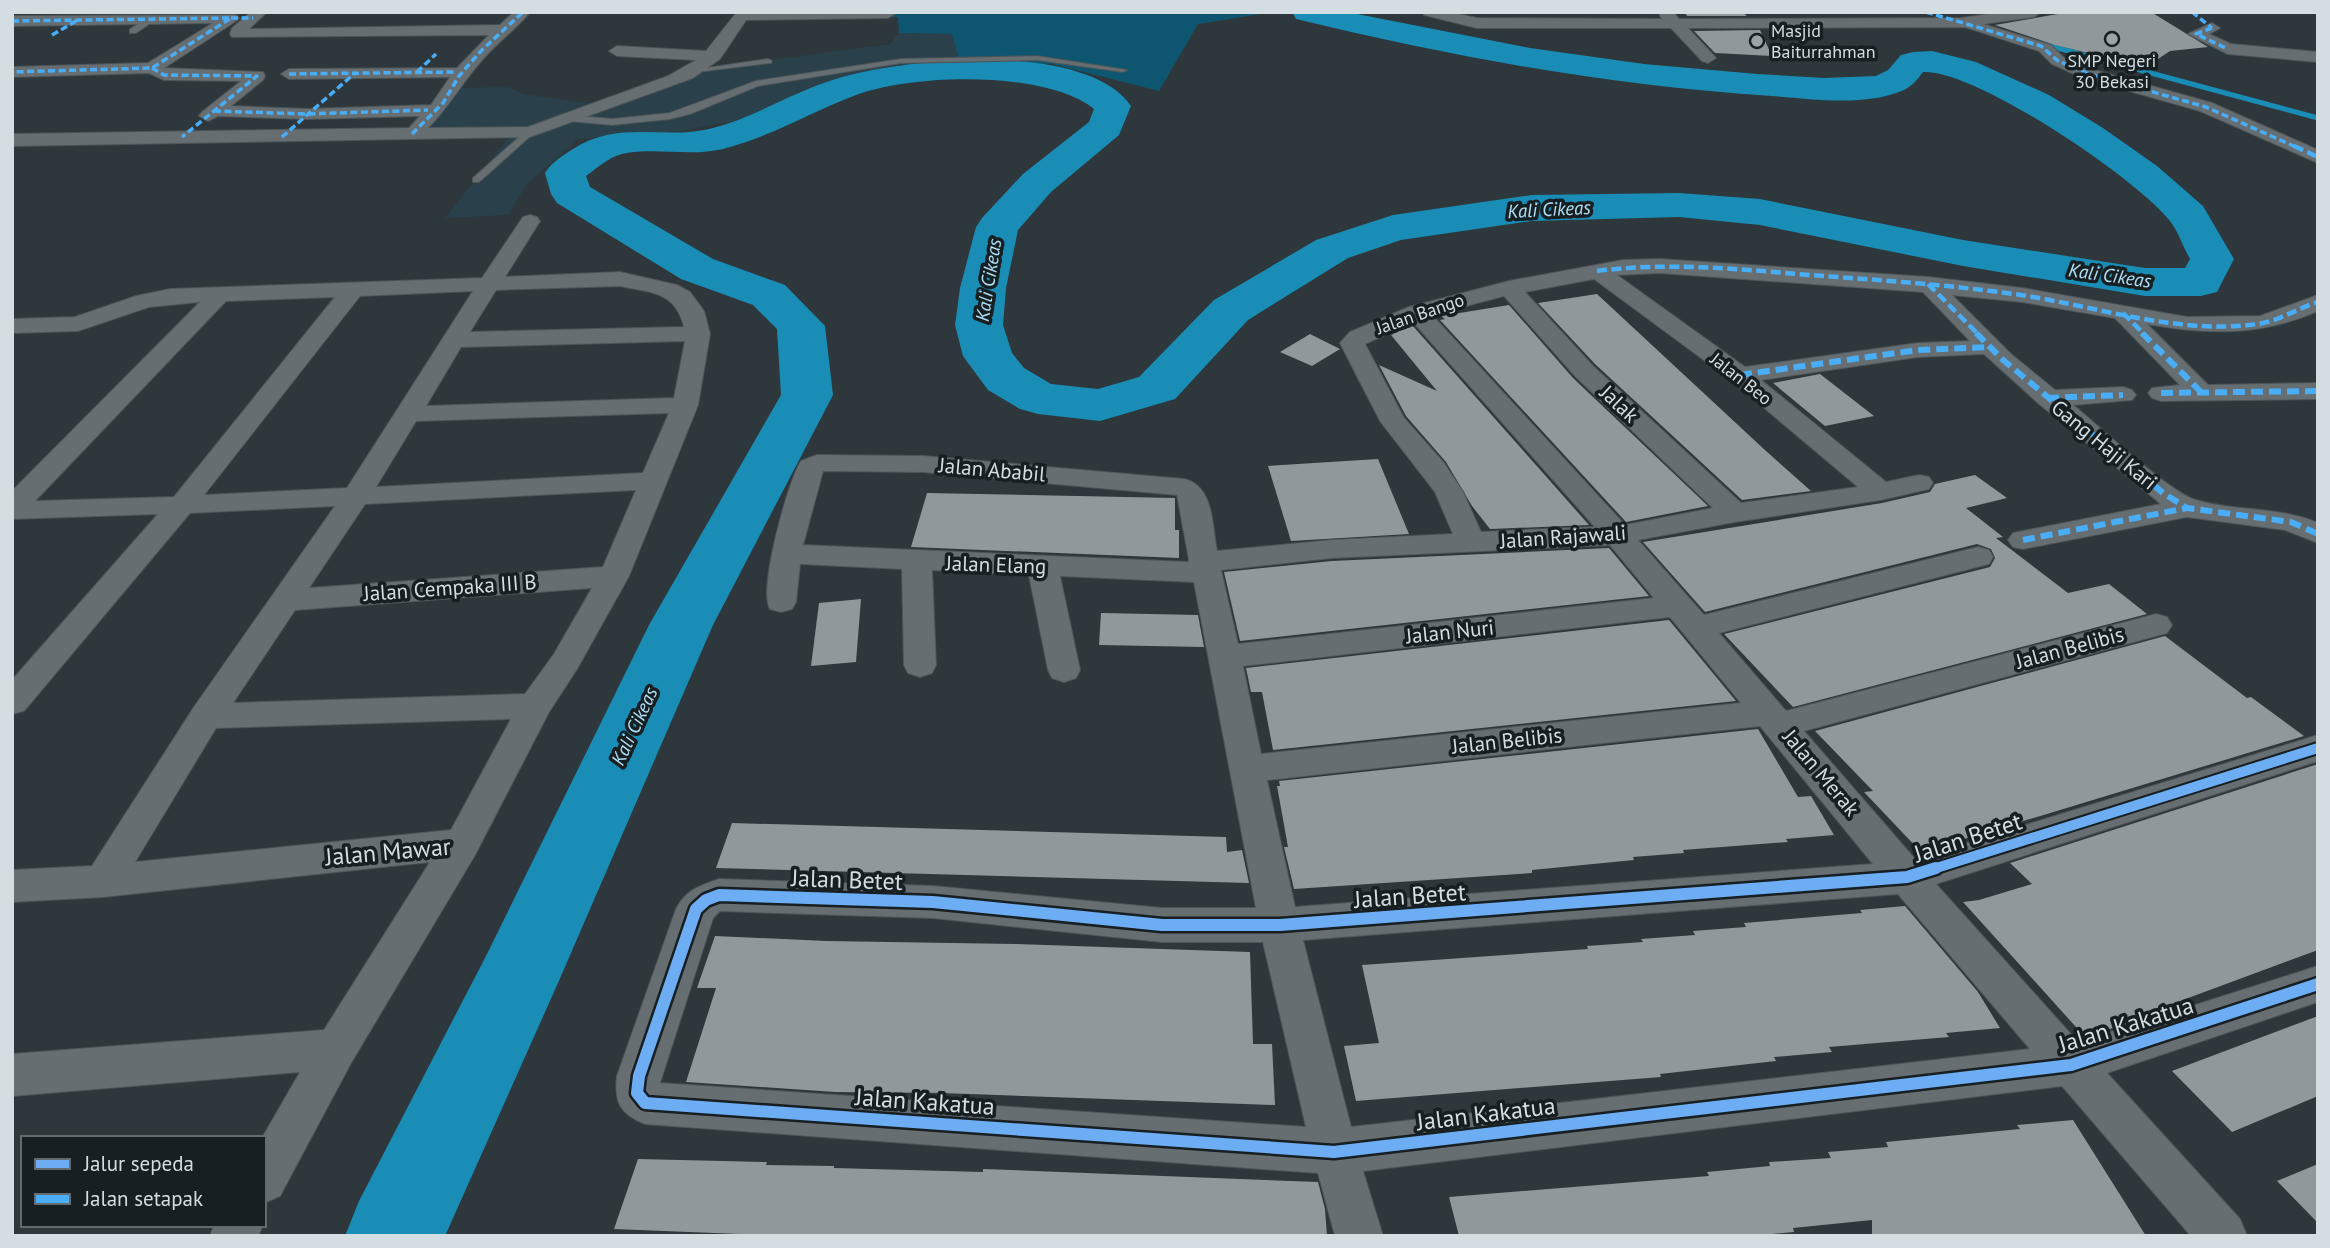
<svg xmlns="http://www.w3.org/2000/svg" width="2330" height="1248" font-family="'PT Sans',sans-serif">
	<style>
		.built { fill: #2a404a }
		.green { fill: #0e566f }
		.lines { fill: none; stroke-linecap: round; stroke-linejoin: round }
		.stream { stroke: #198db5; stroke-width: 5 }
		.river { fill: #198db5; fill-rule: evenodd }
		.building { fill: #90989b }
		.lane-casing { stroke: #4c5458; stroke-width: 2 }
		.street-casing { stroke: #4c5458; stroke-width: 2 }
		.lane { fill: #676e72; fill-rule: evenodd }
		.street { fill: #676e72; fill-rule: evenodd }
		.quiet-far2 { stroke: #49aef6; stroke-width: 3.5; stroke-dasharray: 7 3.5; stroke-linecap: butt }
		.quiet-far1 { stroke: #49aef6; stroke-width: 4.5; stroke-dasharray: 10 4.5; stroke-linecap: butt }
		.quiet { stroke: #49aef6; stroke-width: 6; stroke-dasharray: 12 6; stroke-linecap: butt }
		.cycleway-far1-casing { stroke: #171f22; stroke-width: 14 }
		.cycleway-casing { stroke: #171f22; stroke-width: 17 }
		.cycleway-far1 { stroke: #6dadf4; stroke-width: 10 }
		.cycleway { stroke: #6dadf4; stroke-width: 12 }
		.poi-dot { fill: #9aa4a8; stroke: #171f22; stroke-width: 2.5 }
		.labels { text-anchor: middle; stroke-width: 7; stroke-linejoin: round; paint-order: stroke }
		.far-poi-label { font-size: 18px; fill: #d4dee2; stroke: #171f22; text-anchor: start }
		.far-street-label { font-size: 18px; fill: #d4dee2; stroke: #171f22 }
		.far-water-label { font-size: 19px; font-style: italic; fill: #b0e0f7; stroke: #171f22 }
		.street-label { font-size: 21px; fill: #d4dee2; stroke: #171f22 }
		.near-street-label { font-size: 24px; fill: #d4dee2; stroke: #171f22 }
	</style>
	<rect width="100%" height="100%" fill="#2e373b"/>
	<polygon class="built" points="899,33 952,34 960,63 829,81 800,91 757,117 680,131 578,139 527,184 508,215 445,218 513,132 402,133 449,88 508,87 523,94 596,104 666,77 732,65 890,44"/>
	<polygon class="green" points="748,12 1264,12 1267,13 1198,24 1159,91 1052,64 960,63 952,34 899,33 898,17 741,21"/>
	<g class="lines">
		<polyline class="stream" points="2039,43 2318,118"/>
		<path class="river" d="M1292,12h55l183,36 114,16 113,10 67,4 52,-2 12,-6 13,-15 12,-3 19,-1 44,11 73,33 54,33 54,38 46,40 31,53 -17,33 -16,4h-56l-182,-30 -203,-41 -81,-8 -147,4 -131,19 -53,18 -100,62 -73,79 -75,22 -62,-7 -18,-5 -32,-19 -25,-34 -8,-31 5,-37 16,-61 6,-9 41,-44 66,-52 5,-13c-49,-39 -181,-35 -238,-14 -45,17 -86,42 -133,54 -33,8 -68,-2 -101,5 -13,3 -25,14 -36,22l4,11 123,72 72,26 40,41 8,69 -120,230 -155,358 -113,253h-100l14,-35 127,-245 163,-331 132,-230 -4,-66 -24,-24 -72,-26 -124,-76 -6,-9 -6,-21c7,-11 17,-17 28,-24 47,-30 91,-8 140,-21 43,-11 81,-37 123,-49 67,-21 250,-39 295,27l-12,29 -68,57 -33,38 -12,58 -3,37 9,28 12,15 27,16 47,5 41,-12 75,-77 102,-60 77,-25 139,-20 147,-2 81,6 203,41 182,28h40l5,-9c-7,-12 -12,-28 -20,-38 -33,-42 -195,-152 -247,-149 -5,7 -11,14 -19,18 -39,17 -91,9 -132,6 -161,-10 -319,-39 -476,-77z"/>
	</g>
	<g class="building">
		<polygon points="1685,12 1742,12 1747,16 1687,16"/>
		<polygon points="2069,12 2151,12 2208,47 2170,51 2146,67 2055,45 1995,25"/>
		<polygon points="1760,30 1772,56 1715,53 1694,31"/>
		<polygon points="1597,294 1766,451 1811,491 1742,500 1595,364 1538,303"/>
		<polygon points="1509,305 1573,378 1708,506 1626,522 1440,320 1445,319 1441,316"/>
		<polygon points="1412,325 1589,525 1490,529 1472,506 1446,462 1406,416 1379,365 1437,391 1391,335"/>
		<polygon points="1310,334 1340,349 1312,366 1280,352"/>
		<polygon points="1820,374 1874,416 1825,426 1773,383"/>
		<polygon points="1378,459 1409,534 1291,541 1268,466"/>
		<polygon points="1975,475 2007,498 1966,508 2003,537 1996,538 2068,593 2109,584 2147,614 1793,707 1724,634 1990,567 1995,558 1991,549 1977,544 1705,612 1643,542 1882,503 1930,492 1935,484"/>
		<polygon points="927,493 1175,498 1175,530 1179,530 1179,558 911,547"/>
		<polygon points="1609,548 1649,596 1240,641 1224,572 1332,561"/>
		<polygon points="861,599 856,662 811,666 819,603"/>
		<polygon points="1101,613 1198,615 1204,647 1099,645"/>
		<polygon points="1669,620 1736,701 1273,750 1262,692 1251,692 1246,668"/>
		<polygon points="2165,636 2247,698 2251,697 2304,736 1921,852 1864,792 1873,791 1815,731"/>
		<polygon points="1758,729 1798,797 1811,796 1834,835 1786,839 1788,842 1683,850 1684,853 1633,857 1634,860 1532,870 1532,873 1294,889 1284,847 1288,847 1277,786 1280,786 1279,781"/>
		<polygon points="2318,764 2318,950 2145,1014 2147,1017 2085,1037 1963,902 1979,900 2032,884 2010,863"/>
		<polygon points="732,823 1226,837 1227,852 1242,850 1249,883 716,868"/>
		<polygon points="1905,906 1978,992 2000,1028 1946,1033 1949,1037 1829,1047 1832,1052 1774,1057 1776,1061 1660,1074 1661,1077 1356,1101 1344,1046 1379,1043 1362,965 1588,949 1587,946 1643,942 1641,939 1695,935 1693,931 1746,927 1744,923 1862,913 1860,910"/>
		<polygon points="715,936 826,941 1015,944 1250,952 1253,1044 1272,1044 1275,1105 941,1093 835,1092 686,1082 716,988 697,988"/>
		<polygon points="2318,1016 2318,1096 2232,1132 2172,1071"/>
		<polygon points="2073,1120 2146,1236 1872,1236 1872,1220 1793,1228 1794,1232 1752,1236 1459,1236 1449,1197 1709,1176 1707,1172 1770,1166 1769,1162 1831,1158 1828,1152 1888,1147 1886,1142 2020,1129 2017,1125"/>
		<polygon points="638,1159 767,1162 766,1165 834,1166 834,1168 983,1172 983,1169 1318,1182 1325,1209 1327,1236 790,1236 614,1229"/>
		<polygon points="2318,1164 2318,1223 2277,1181"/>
	</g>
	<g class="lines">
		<defs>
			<g id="lane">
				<polygon points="151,16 158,18 136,33 130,33 130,29"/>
				<polygon points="1037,56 1127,70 1123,72 1037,60 901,63 758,86 690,114 670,119 612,125 569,121 565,118 569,115 612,119 670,113 756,81 901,59"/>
				<polygon points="768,59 772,61 771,63 697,72 693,70"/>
				<polygon points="527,130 535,132 479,182 473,182 473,178"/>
			</g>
			<g id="street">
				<path d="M251,12h16l-18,17 251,-4 14,-13h16c-14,17 -32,30 -47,47 -20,22 -34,48 -55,69l100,-1 140,-51 28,-16 -79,-4 -8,-5 8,-5 89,5 31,-39 159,1 -8,5 -142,2 -26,39 -27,19 -163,59 -518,9v-12l397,-6 11,-12 -113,3 -89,-3 -10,5 -9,-5 3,-4 39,-31 -77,-1 -15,-7 -137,4v-10l136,-4 65,-40 -201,3v-10l224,-1 3,3 -3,3 -72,47 99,4 2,4 -2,4 -32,26 76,3 124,-4 19,-28 -161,2 -8,-5 8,-5 168,-1 32,-33 -257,2 -2,-3 2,-6z"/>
				<polygon points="1422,12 1450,12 1477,18 1662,19 1658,12 1673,12 1679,19 1961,18 2002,12 2041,12 2034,17 1983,24 2051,45 2064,58 2095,70 2212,103 2318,150 2318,163 2200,111 2083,78 2052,64 2039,51 1965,27 1688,28 1716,58 1708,63 1702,61 1671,28 1477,28 1424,15"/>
				<polygon points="2212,23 2220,28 2209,34 2231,44 2318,52 2318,62 2228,54 2188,34"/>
				<path d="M530,215l7,2 3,4 -35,56 115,-5 57,13 13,7 14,19 6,23 -12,71 -69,171 -52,93 -28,43 -74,143 -124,208 -71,133 -16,7 -2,-65 38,-66 -288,24v-42l312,-24 106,-168 -327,35 -91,5v-32l80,-4 102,-159 141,-201 -145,7 -166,198 -12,3v-34l146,-166 -146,5v-28l188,-189 -51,5 -71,24 -66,2v-14l63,-2 61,-21 34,-7 312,-11 41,-61zM620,286c32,7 55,5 64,41l-214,5 26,-42zM473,291l-126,197 -143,7 156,-199zM335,297l-161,200 -139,4 191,-200zM685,341l-11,57 -248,8 35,-59zM669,413l-26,60 -267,14 40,-66zM636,490l-33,77 -294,21 56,-84zM592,588l-38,66 -29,40 -292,9 62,-93zM511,719l-60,111 -316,32 81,-134z"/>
				<path d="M1660,259l268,18 94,11 165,29 73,-1 58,-21v16c-57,25 -110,24 -171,13l61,61 110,-2v16l-157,2 -9,-3 -4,-5 4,-5 28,-3 -65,-67 -93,-16 -70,-7 59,59 44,36 68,-3 9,3 4,5 -4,5 -59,5c25,20 97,88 123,95 40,12 83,6 122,23v20l-33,-13 -98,-13 -164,32 -10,-2 -5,-7 5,-7 148,-29 -123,-101 -54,-49 -66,3 -157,23 125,102 33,-7 10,2 4,6 -4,6 -48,11 -146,22 -97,18 66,75 274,-68 11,3 4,7 -4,7 -270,69 67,78 370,-97 11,3 5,8 -5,8 -363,98 111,128 403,-124v26l-382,123 142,158 240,-76v36l-211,71 133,146 7,17h-56l-129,-150 -699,85 20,65h-48l-17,-63 -673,-49c-25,-10 -31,-22 -28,-48l59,-167c10,-19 23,-23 43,-30l214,7 229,22h94l-62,-326 -134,-6 20,94 -4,8 -12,4 -12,-4 -4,-8 -19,-95 -97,-5 4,95 -4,8 -12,4 -12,-4 -4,-8 -2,-96 -102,-5 -4,38 -4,7 -11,3 -11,-3c-12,-19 18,-128 31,-148l16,-6 106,1 261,23c30,7 28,46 33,72l115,-11 121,-6 -18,-42 -55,-71 -40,-78 10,-11 59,-25 100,-26 114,-21zM1660,273l263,19 47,49 -52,2 -173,24 -128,-92zM1594,279l137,101 127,107 -117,16 -148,-137 -68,-74zM1504,296l71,80 138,132 -88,17 -193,-210zM1413,322l182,205 -114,5 -18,-40 -19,-29 -40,-45 -39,-74zM823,471l100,1 254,23 12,65 -1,2 -385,-17zM1610,545l44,53 -416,46 -17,-74 111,-12zM1670,617l71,86 -480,51 -18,-88zM1760,726l113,138 -578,43 -28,-127zM1898,894l132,155 -679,78 -48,-187zM720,911l213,7 229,24h101l43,185 -646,-44 53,-165z"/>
				<polygon points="214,1225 263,1225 258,1236 210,1236"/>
			</g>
		</defs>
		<use href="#lane" class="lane-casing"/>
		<use href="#street" class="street-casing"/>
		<use href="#lane" class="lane"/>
		<use href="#street" class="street"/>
		<g class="quiet-far2">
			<polyline points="1926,12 2041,46 2058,61 2089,74 2206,107 2298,148"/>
			<polyline points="2192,12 2212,28"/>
			<polyline points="231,18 253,18"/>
			<polyline points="12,21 231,18 152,68 12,72"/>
			<polyline points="2212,28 2196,34 2228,49"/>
			<polyline points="52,35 76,21"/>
			<polyline points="152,68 164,75 257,76 182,137"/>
			<polyline points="417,72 436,54"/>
			<polyline points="289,74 455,72"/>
			<polyline points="214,111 307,114 428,110"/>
			<polyline points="412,134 443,103 459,76 480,52 523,12"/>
			<polyline points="282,137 355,73"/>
		</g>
		<g class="quiet-far1">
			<polyline points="2294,146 2318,157"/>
			<path d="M1597,271c71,-9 142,-2 212,4 71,5 142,10 212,20 78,12 158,40 237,29 21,-3 40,-16 60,-22"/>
			<polyline points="1928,284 1978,334"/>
			<polyline points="2123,313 2144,334"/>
		</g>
		<g class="quiet">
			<polyline points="1976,333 2002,359 2163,493 2187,508 2291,522 2318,534"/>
			<polyline points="2142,333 2201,392"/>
			<polyline points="1740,375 1918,350 1990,347"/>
			<polyline points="2161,393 2318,391"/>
			<polyline points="2047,398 2123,395"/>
			<polyline points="2023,540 2187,508"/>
		</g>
		<defs>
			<polyline id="cycleway-far1" points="1930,870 2318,748"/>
			<polyline id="cycleway" points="1936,868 1907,877 1280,925 1162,925 933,902 719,895 706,900 696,909 639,1076 637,1093 645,1103 1334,1152 2071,1065 2318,984"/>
		</defs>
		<use href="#cycleway-far1" class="cycleway-far1-casing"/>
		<use href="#cycleway" class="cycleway-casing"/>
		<use href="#cycleway-far1" class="cycleway-far1"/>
		<use href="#cycleway" class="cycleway"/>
	</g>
	<g class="poi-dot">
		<circle cx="2112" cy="39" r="7"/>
		<circle cx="1757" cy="41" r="7"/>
	</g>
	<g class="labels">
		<g class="far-poi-label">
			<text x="1771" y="37">Masjid<tspan x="1771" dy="21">Baiturrahman</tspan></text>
			<text x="2112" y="67" text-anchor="middle">SMP Negeri<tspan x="2112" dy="21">30 Bekasi</tspan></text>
		</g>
		<g class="far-street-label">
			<text transform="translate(1420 314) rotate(-19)" y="6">Jalan Bango</text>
			<text transform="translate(1741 379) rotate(38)" y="6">Jalan Beo</text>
		</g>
		<g class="far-water-label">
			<text transform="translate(1549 209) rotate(-3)" y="7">Kali Cikeas</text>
			<text transform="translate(2110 275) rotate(8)" y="7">Kali Cikeas</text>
			<text transform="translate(988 280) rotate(-81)" y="7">Kali Cikeas</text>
			<text transform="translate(634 726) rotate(-65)" y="7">Kali Cikeas</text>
		</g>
		<g class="street-label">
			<text transform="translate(1619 404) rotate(43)" y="7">Jalak</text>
			<text transform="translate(2104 445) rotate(39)" y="7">Gang Haji Kari</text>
			<text transform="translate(992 470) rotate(5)" y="7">Jalan Ababil</text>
			<text transform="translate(1563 537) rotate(-4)" y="7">Jalan Rajawali</text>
			<text transform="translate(996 565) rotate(2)" y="7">Jalan Elang</text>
			<text transform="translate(450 588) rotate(-4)" y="7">Jalan Cempaka III B</text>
			<text transform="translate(1450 632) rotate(-6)" y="7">Jalan Nuri</text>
			<text transform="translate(2070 648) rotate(-15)" y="7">Jalan Belibis</text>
			<text transform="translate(1507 741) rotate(-6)" y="7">Jalan Belibis</text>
			<text transform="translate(1821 773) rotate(50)" y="7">Jalan Merak</text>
		</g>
		<g class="near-street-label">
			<text transform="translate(1968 838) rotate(-18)" y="8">Jalan Betet</text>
			<text transform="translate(388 852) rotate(-5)" y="8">Jalan Mawar</text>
			<text transform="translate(847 880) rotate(2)" y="8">Jalan Betet</text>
			<text transform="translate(1410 896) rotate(-4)" y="8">Jalan Betet</text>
			<text transform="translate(2126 1025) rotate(-17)" y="8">Jalan Kakatua</text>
			<text transform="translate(925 1102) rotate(4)" y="8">Jalan Kakatua</text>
			<text transform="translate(1486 1114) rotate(-7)" y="8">Jalan Kakatua</text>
		</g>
	</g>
	<rect width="2330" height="1248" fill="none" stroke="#d4dee2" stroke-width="28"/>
	<rect x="21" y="1136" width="245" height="91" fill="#171f22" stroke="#636b6f" stroke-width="2"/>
	<rect x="35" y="1159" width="35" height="10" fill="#6dadf4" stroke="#636b6f" stroke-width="2"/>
	<text x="84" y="1171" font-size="21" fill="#d4dee2">Jalur sepeda</text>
	<rect x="35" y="1194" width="35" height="10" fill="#49aef6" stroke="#636b6f" stroke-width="2"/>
	<text x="84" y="1206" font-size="21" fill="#d4dee2">Jalan setapak</text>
</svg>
